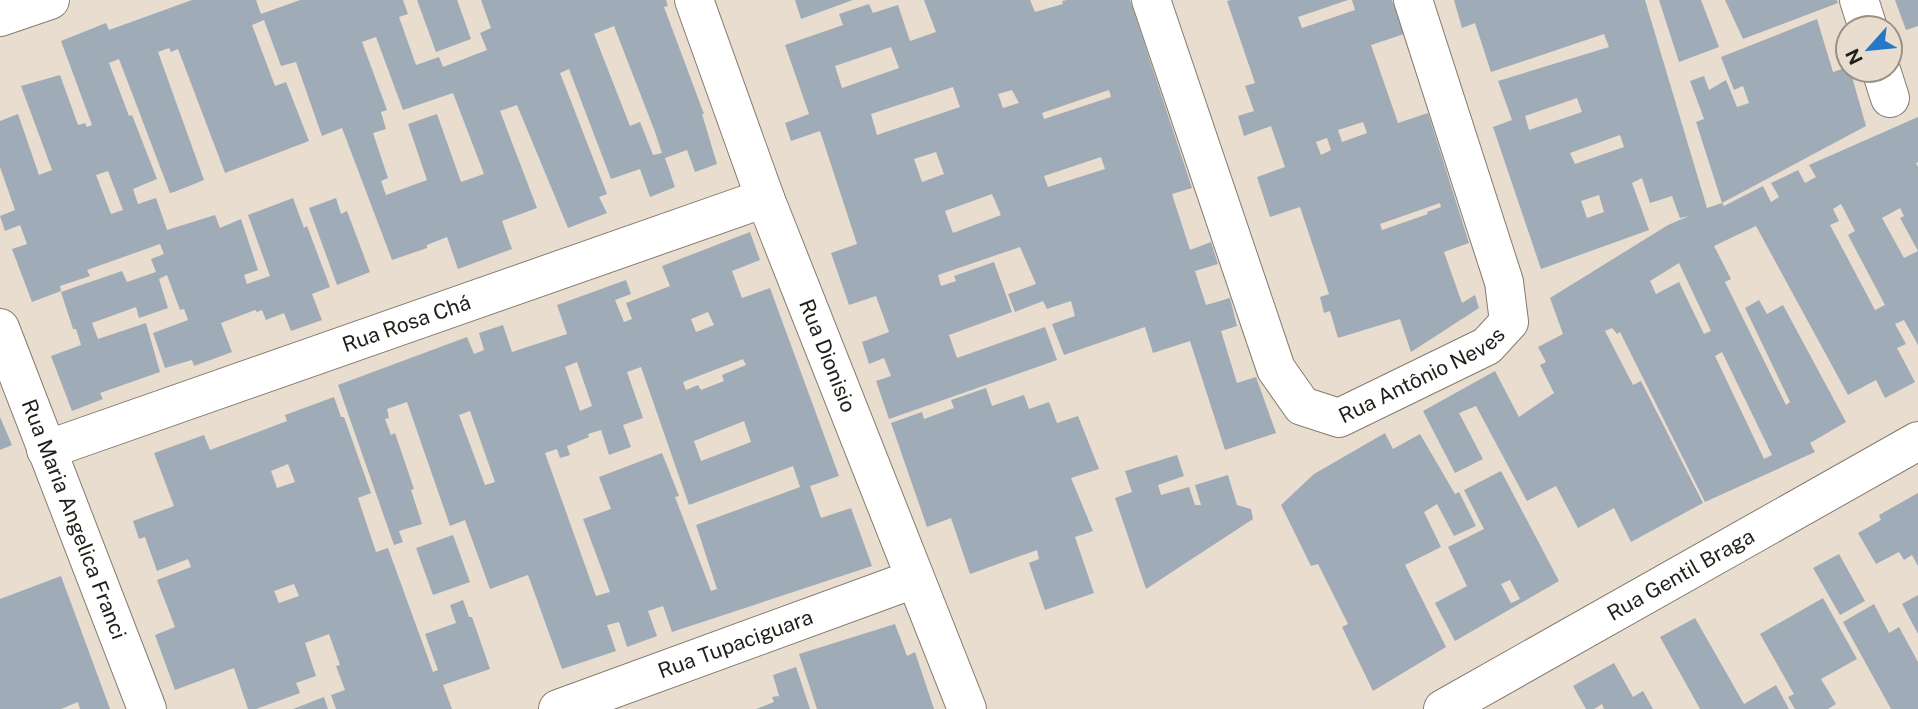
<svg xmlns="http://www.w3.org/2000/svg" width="1918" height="709" font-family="'Public Sans',sans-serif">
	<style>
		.building { fill: #a0abb8; fill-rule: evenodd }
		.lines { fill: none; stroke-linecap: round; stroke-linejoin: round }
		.minor-casing { stroke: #857b6e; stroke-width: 40 }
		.minor { stroke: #fff; stroke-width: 38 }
		.labels { text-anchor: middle; stroke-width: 5; stroke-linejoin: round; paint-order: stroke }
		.street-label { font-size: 21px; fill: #221e19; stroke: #e8ddcf }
	</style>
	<rect width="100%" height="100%" fill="#e8ddcf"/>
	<g class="building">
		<path d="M192,0h64l5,14 39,-14h103l5,14 -9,3 17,48 23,-8 4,10 44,-17 -7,-17 11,-5 -10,-28h185l2,6 -4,1 40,107h-2l15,50 -22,8 -8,-22 -22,8 10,29 -25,10 -10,-28 -29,10 -42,-110 -9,4 47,121 -8,3 8,16 -39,15 -51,-123 -17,6 37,97 -35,13 10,28 -54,20 -11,-32 -20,8v3l-35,12 -50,-132 -20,8 -26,-74 -15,4 -17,-46 -12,5 23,61 11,-4 23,59 -84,32 -47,-124 -7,3 -2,-4 -11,4 46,128 -30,12 -4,1 -51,-134 -10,4 20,53 3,-1 25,64 -24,10 5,15 18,-6 11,32 48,-15 5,13 21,-9 17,51 -14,5 3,9 23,-8 -22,-61 45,-17 11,30 3,-2 23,61 -18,7 10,26 -31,11 -7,-18 -18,7 -4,-10 -5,2 -2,-2 -34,13 11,29 -38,14 -2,-6 -27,8 -12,-35 35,-13 -4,-11 -4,1 -13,-35 -8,4 9,29 -29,10 -3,-11 -44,16 6,16 48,-16 14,49 -60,21 3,6 -31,12 -21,-55 30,-11 -5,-16h-3l-12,-37 61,-21 5,11 29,-10 -5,-13 13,-5 -4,-10 -73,26 3,6 -30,10 1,5 -29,11 -20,-53 15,-5 -7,-19 -15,6 -5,-15 15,-6 -15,-43v-46l18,-7 21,61 13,-5 -31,-84 39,-11 18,50 7,-2 2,4 5,-2 -31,-84 45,-18 3,7zM614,26l41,106 7,21 -9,2 -13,-33 -10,4 -36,-92zM376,37l27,73 50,-17 31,81 -23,8 -24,-68 -29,10 19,56 -41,15 -5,-14 7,-3 -15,-45 13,-4 -5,-17 6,-2 -25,-68zM108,171l15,39 -12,4 -15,-39z"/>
		<polygon points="417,0 457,0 471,39 436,52"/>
		<polygon points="795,0 853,0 801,19"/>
		<path d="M924,0h106l5,12 28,-8 -1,-3 5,-1h63l62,188 -20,6 18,56 21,-8 7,22 -23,7 11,34 24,-7 7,28 -16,5 16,52 19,-6 20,56 -51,17 -35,-109 -37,12 -8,-26 -81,28 -12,-31 23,-8 -4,-15 -24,8 -4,-8 -28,11 -7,-18 28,-10 -16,-37 -82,28 3,11 15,-5 -2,-5 40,-14 18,50 -63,23 8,23 88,-31 12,33 -168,59 -13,-38 15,-5 -7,-18 -15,6 -7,-22 27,-10 -13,-36 -27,9 -18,-52 26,-9 -37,-113 -29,10 -6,-18 24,-9 -24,-69 58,-20 -4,-11 30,-10 4,9 25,-8 12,36 26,-9zM891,47l8,21 -57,20 -7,-22zM953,87l7,20 -83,28 -6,-21zM1012,90l7,13 -16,5 -5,-14zM1109,90l2,7 -67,22 -2,-6zM936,152l8,22 -22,8 -8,-23zM1101,157l4,12 -57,18 -4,-11zM992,194l9,21 -48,18 -8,-22z"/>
		<path d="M1231,0h117l-50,17 4,11 53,-18 -3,-10h40l12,34 -33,11 27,78 30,-10 41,130 -25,9 18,51 13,-8 4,13 -68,44 -11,-33 -62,19 -8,-27 -6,2 -4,-16 9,-3 -29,-87 -30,10 -13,-40 28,-10 -14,-41 -27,10 -6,-20 16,-5 -9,-25 10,-3 -28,-82zM1363,122l4,11 -25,9 -4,-12zM1327,138l4,12 -10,5 -5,-13zM1440,203l1,4 -14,5 1,2 -46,16 -2,-6z"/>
		<path d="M1454,0h191l62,208 15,-5 2,3 39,-20 8,16 8,-5 -8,-14 27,-13 7,13 11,-6 -7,-12 109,-48v45l-2,1 2,4v178l-14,-25 -9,4 11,20 -9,4 18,34 -30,16 -9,-18 -28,15 -92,-169 -42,20 17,33 -6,3 61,123 4,-3 -45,-94 14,-8 8,14 16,-9 63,117 -36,21 5,9 -110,50 -85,-170 -3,2 -5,-6 -7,3 28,54 8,-4 62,122 -72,39 -17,-34 -36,20 -22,-42 -29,15 -51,-95 -17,7 24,46 -28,14 -32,-62 72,-40 24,46 35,-24 -14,-28 6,-3 -8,-15 25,-13 -13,-36 118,-73 21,-9 -9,2 -8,-22 -22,7 -8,-25 -10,5 17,47 -108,39 -48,-142 19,-7 -14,-39 111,-34 -5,-13 -113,38 -16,-49 -13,5zM1577,98l5,14 -53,18 -4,-14zM1620,135l4,12 -49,17 -5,-11zM1599,195l5,17 -17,6 -6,-17zM1841,204l14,27 -7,4 37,70 -10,5 -45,-85 9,-4 -6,-12zM1900,208l4,8 -4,2 18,33 -14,7 -22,-40zM1679,263l32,68 -7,3 -25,-52 -23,12 -6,-13zM1722,352l50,103 -8,4 -49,-103z"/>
		<polygon points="1659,0 1701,0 1719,47 1679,62"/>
		<polygon points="1725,0 1837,0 1838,3 1743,39"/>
		<polygon points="1895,0 1918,0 1918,26 1906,30"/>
		<polygon points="1817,19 1833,72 1848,67 1850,70 1866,126 1722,203 1696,122 1704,119 1690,81 1704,76 1709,90 1726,80 1737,107 1749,103 1743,86 1734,90 1721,57"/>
		<polygon points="336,198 341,214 347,211 370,272 337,285 309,208"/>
		<path d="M750,232l10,28 -28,11 10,27 28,-10 69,188 -29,10 11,32 30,-10 21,58 -200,66 -9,-26 -15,5 9,25 -30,11 -8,-25 -12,3 9,26 -54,18 -34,-94 -38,14 -25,-69 -15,6 -43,-124 -20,7 2,9 -4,1 6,16 4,-2 19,56 -3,1 11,34 -23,7 4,11 -9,3 -56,-160 129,-48 7,17 10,-4 -5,-17 24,-8 9,27 55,-18 -10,-29 69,-25 5,14 -16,6 9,22 8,-3 -6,-16 44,-17 -8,-20zM708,312l6,13 -18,7 -5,-13zM743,359l3,6 -24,10 2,6 -23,9 -3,-5 -12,5 -3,-8zM577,362l15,44 -12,5 -15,-44zM641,367l48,138 104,-39 7,21 -104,38 21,64 -6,2 -36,-94 4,-1 -17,-43 -63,24 12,32 -28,10 27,73 -14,4 -51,-143 12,-4 3,9 10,-3 -3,-9 22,-9 -1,-3 13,-4 8,25 22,-8 -8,-22 20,-7 -16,-46zM470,411l25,71 -10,3 -26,-70zM744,421l7,21 -50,19 -7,-20z"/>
		<polygon points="986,388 992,406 1024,395 1029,409 1049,402 1057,423 1078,416 1099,469 1071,478 1093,531 1075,537 1094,593 1045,610 1029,563 1039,559 1037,550 970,574 951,518 927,527 891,423 922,412 924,419 954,408 951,400"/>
		<path d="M334,397l7,20h3l27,76 -13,5 18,54 12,-4 45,124 5,-2 -13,-36 31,-11 -6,-18 13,-5 6,17h3l18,52 -47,16 9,24h-116l-5,-14 14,-5 -9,-24 4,-1 -11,-31 -24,9 11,33 -20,7 4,10 -44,16h-8l-14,-41 -59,22 -20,-55 20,-8 -18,-47 34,-13 -3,-8 -31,12 -12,-34 -6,2 -6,-18 41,-15 -20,-53 50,-18 6,15 77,-29 -2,-6zM288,464l7,18 -18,6 -6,-17zM294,584l5,12 -20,7 -5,-12z"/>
		<polygon points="0,417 12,445 0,450"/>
		<polygon points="1385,433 1393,449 1420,434 1455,494 1459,492 1476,526 1454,536 1437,504 1424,512 1441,547 1405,565 1446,647 1373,691 1342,627 1348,624 1318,564 1311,566 1281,505 1314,474"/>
		<polygon points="1177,455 1184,476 1158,485 1161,495 1189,487 1195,505 1201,505 1195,485 1228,475 1237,505 1251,509 1253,519 1146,589 1115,498 1132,492 1125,471"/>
		<path d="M1501,471l58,110 -104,60 -20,-38 32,-17 -19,-39 36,-18 -20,-39zM1510,580l10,19 -9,4 -10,-19z"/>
		<polygon points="1918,493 1918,566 1912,555 1904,560 1899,552 1876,564 1858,533 1881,520 1879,515"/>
		<polygon points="453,535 470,582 433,595 416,548"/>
		<polygon points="1839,554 1865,601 1840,615 1813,568"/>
		<polygon points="61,576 110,709 80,709 78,702 61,709 0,709 0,599"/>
		<polygon points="1918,595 1918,634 1902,604"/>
		<polygon points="1823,598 1857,659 1821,679 1836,704 1828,709 1795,709 1788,697 1794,694 1760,634"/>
		<polygon points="1874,604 1889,633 1899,627 1918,662 1918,709 1891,709 1843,622"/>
		<polygon points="1695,618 1744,704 1776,685 1789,709 1700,709 1660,637"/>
		<polygon points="895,624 907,656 915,652 934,709 817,709 799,654"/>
		<polygon points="1614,663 1633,697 1643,691 1653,709 1604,709 1602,704 1594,709 1586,709 1573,686"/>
		<polygon points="796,667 810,709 756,709 774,702 772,697 779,696 773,675"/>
		<polygon points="324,697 328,709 293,709"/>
	</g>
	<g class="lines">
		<defs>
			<g id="minor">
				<path id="s1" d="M694,0l71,198 202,511"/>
				<path id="s2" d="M1151,0l125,369 26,37 37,12 148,-72 22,-24 -5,-40 -91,-282"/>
				<polyline points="1859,0 1868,28"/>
				<polyline points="0,17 50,0"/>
				<polyline points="1881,70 1890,98"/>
				<path id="s3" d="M0,328l147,381"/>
				<path id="s4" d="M46,450l719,-252"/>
				<path id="s5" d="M558,709l356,-130"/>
				<path id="s6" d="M1443,709l475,-268"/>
			</g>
		</defs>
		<use href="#minor" class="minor-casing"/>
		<use href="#minor" class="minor"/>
	</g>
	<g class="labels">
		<g class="street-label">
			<text dy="7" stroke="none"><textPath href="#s4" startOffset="382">Rua Rosa Chá</textPath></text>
			<text dy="7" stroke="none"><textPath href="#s1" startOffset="380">Rua Dionisio</textPath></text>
			<text dy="7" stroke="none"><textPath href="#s2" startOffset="567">Rua Antônio Neves</textPath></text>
			<text dy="7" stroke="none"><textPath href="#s3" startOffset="205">Rua Maria Angelica Franci</textPath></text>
			<text dy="7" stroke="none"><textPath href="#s6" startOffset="273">Rua Gentil Braga</textPath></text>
			<text dy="7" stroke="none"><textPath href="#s5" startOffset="189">Rua Tupaciguara</textPath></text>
		</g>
	</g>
	<g transform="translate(1869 49) rotate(243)"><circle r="33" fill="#e8ddcf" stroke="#999186" stroke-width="2"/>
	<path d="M0-5L12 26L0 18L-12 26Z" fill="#2677c6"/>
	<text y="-10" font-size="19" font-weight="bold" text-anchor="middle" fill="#221e19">N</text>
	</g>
</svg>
